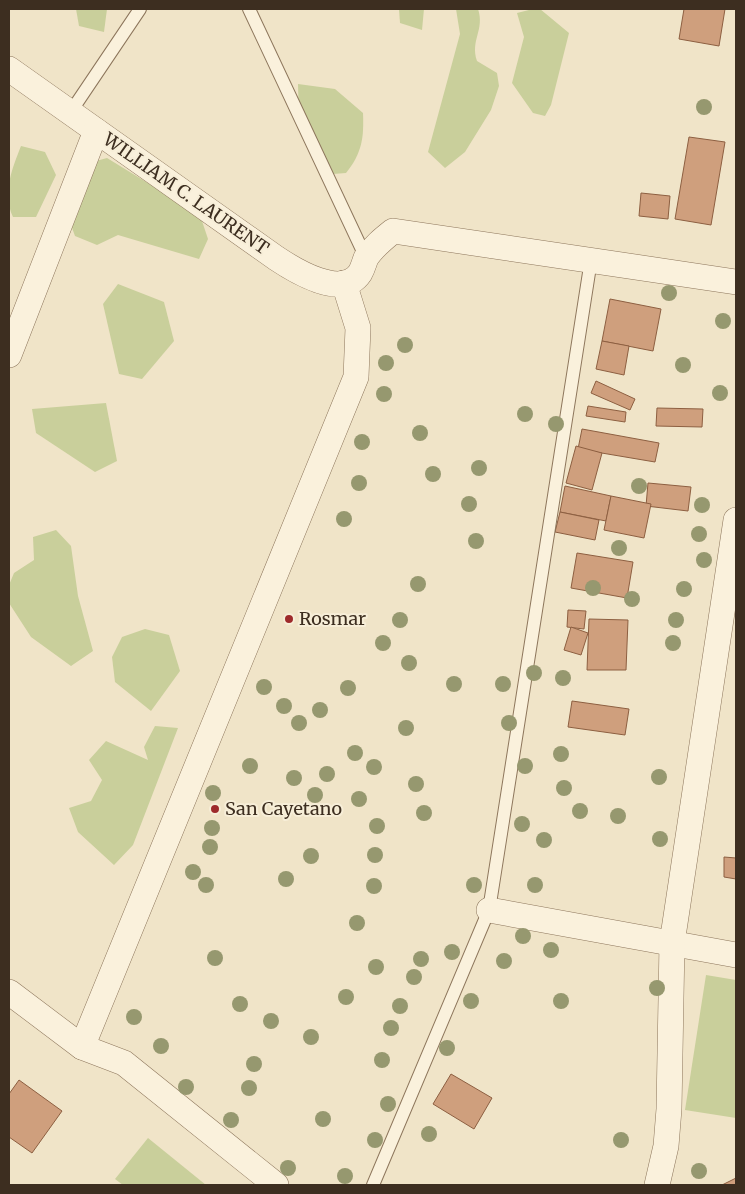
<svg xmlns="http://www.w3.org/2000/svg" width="745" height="1194" font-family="Merriweather,serif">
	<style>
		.green { fill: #c9cf9b }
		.building { fill: #cf9f7d; stroke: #8d5f41 }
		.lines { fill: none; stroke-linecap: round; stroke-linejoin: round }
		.service-casing { stroke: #8d765c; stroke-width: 14 }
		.minor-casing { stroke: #8d765c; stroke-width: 26 }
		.service { stroke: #faf1dc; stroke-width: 12 }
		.minor { stroke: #faf1dc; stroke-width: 25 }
		.tree { fill: #96986f }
		.poi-dot { fill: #9e2a2b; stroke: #f7eed8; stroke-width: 2 }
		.labels { text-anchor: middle; stroke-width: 4; stroke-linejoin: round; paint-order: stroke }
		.street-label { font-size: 18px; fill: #3d2e20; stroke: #f7eed8 }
		.poi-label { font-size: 18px; fill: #3d2e20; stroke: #f7eed8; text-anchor: start }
	</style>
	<rect width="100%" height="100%" fill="#f0e4c8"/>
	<g class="green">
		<polygon points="76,9 107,9 104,32 79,26"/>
		<polygon points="399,9 424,9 422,30 400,23"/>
		<path d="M456,9h22c7,21 -8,31 -1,52l20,12 2,13 -8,24 -26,42 -20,16 -17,-16 32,-118z"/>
		<polygon points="533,9 540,9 569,33 551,105 545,116 533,113 512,83 524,37 517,13"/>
		<path d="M298,84l37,5 28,24c1,25 -1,40 -17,60l-13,1 -34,-51z"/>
		<path d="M21,146l24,6 11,23 -20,42h-23c-11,-24 -1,-48 8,-71z"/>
		<polygon points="107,158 200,215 208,239 199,259 118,235 97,245 75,236 67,214 78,166"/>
		<polygon points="118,284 164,302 174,341 142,379 119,374 103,304"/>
		<polygon points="106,403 117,461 95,472 36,433 32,409"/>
		<polygon points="56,530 71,546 78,596 93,651 71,666 31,637 9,603 9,585 14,573 34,560 33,537"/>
		<polygon points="145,629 169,635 180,671 151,711 115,682 112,657 122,637"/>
		<polygon points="155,726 178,728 133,845 114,865 78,832 69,808 91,801 102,780 89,760 106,741 148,760 144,747"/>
		<polygon points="706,975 736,980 736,1118 685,1110"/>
		<polygon points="148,1138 206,1185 123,1185 115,1179"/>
	</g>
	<g class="building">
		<polygon points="684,9 725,9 719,46 679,39"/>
		<polygon points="689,137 725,142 711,225 675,219"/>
		<polygon points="641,193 670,196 668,219 639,216"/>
		<polygon points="610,299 661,309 653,351 602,341"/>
		<polygon points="602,341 629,346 624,375 596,369"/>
		<polygon points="596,381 635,399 630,410 591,393"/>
		<polygon points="588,406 626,412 625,422 586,416"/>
		<polygon points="657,408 703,409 702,427 656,426"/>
		<polygon points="582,429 659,443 655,462 578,449"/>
		<polygon points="576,446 602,453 592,490 566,483"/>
		<polygon points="648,483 691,487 688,511 646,506"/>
		<polygon points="565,486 611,496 606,521 560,512"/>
		<polygon points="611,496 651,504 644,538 604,530"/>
		<polygon points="560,512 599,520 595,540 555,532"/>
		<polygon points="577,553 633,562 627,598 571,588"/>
		<polygon points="568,610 586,611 584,629 567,627"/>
		<polygon points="589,619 628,620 626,670 587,670"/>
		<polygon points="571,627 588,633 581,655 564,650"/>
		<polygon points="572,701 629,709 625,735 568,727"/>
		<polygon points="724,857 736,858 736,879 724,877"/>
		<polygon points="451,1074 492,1098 474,1129 433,1104"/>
		<polygon points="19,1080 62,1111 32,1153 9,1137 9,1094"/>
		<polygon points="736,1178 736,1185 722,1185"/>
	</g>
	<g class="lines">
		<defs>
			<g id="service">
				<polyline points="249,9 366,258"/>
				<polyline points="70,113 140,9"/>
				<polyline points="373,1185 489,910 591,260"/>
			</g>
			<g id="minor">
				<path d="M9,69l267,189c18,12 66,42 84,15 3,-5 4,-10 6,-15 7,-11 17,-19 27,-27l343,51"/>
				<polyline points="9,355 96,131"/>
				<polyline points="489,910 736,955"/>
				<polyline points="9,992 82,1047 124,1063 276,1185"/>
				<polyline points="82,1047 356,377 358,328 344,283"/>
				<polyline points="657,1185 666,1146 669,1109 672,943 736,520"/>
			</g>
		</defs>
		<use href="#service" class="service-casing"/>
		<use href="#minor" class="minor-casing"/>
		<use href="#service" class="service"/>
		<use href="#minor" class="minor"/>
	</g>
	<g class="tree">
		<circle cx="704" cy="107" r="8"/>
		<circle cx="669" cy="293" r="8"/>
		<circle cx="723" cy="321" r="8"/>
		<circle cx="405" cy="345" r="8"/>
		<circle cx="386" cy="363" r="8"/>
		<circle cx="683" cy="365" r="8"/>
		<circle cx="720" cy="393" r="8"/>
		<circle cx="384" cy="394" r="8"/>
		<circle cx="525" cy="414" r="8"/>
		<circle cx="556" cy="424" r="8"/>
		<circle cx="420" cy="433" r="8"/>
		<circle cx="362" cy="442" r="8"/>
		<circle cx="479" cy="468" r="8"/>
		<circle cx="433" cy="474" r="8"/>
		<circle cx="359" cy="483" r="8"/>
		<circle cx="639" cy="486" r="8"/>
		<circle cx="469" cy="504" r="8"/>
		<circle cx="702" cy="505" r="8"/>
		<circle cx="344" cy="519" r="8"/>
		<circle cx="699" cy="534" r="8"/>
		<circle cx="476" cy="541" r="8"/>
		<circle cx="619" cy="548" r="8"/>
		<circle cx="704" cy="560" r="8"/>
		<circle cx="418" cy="584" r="8"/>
		<circle cx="593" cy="588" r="8"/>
		<circle cx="684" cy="589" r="8"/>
		<circle cx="632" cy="599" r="8"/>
		<circle cx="400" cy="620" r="8"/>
		<circle cx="676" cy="620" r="8"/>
		<circle cx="383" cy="643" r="8"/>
		<circle cx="673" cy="643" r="8"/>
		<circle cx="409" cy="663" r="8"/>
		<circle cx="534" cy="673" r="8"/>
		<circle cx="563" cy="678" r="8"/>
		<circle cx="454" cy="684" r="8"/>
		<circle cx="503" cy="684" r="8"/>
		<circle cx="264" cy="687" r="8"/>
		<circle cx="348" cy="688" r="8"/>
		<circle cx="284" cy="706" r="8"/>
		<circle cx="320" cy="710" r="8"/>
		<circle cx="299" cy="723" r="8"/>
		<circle cx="509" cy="723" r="8"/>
		<circle cx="406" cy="728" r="8"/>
		<circle cx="355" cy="753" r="8"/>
		<circle cx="561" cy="754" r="8"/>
		<circle cx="250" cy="766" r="8"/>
		<circle cx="525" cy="766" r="8"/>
		<circle cx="374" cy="767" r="8"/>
		<circle cx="327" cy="774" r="8"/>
		<circle cx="659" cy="777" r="8"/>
		<circle cx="294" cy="778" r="8"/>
		<circle cx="416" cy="784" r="8"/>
		<circle cx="564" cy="788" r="8"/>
		<circle cx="213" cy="793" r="8"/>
		<circle cx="315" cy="795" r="8"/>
		<circle cx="359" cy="799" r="8"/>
		<circle cx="580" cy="811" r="8"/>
		<circle cx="424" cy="813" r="8"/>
		<circle cx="618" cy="816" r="8"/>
		<circle cx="522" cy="824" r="8"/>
		<circle cx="377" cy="826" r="8"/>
		<circle cx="212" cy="828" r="8"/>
		<circle cx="660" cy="839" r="8"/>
		<circle cx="544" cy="840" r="8"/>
		<circle cx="210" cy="847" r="8"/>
		<circle cx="375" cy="855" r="8"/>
		<circle cx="311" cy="856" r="8"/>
		<circle cx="193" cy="872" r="8"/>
		<circle cx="286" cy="879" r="8"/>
		<circle cx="206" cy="885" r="8"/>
		<circle cx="474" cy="885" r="8"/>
		<circle cx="535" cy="885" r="8"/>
		<circle cx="374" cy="886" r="8"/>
		<circle cx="357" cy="923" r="8"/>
		<circle cx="523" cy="936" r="8"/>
		<circle cx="551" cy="950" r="8"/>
		<circle cx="452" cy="952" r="8"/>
		<circle cx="215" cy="958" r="8"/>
		<circle cx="421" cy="959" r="8"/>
		<circle cx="504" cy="961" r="8"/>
		<circle cx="376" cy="967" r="8"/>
		<circle cx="414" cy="977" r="8"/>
		<circle cx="657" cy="988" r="8"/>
		<circle cx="346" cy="997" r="8"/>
		<circle cx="471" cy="1001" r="8"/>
		<circle cx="561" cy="1001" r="8"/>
		<circle cx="240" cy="1004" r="8"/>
		<circle cx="400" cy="1006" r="8"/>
		<circle cx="134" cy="1017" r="8"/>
		<circle cx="271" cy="1021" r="8"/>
		<circle cx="391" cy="1028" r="8"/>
		<circle cx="311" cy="1037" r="8"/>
		<circle cx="161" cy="1046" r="8"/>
		<circle cx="447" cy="1048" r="8"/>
		<circle cx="382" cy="1060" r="8"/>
		<circle cx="254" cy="1064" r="8"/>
		<circle cx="186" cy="1087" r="8"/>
		<circle cx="249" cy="1088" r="8"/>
		<circle cx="388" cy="1104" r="8"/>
		<circle cx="323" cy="1119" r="8"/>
		<circle cx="231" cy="1120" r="8"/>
		<circle cx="429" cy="1134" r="8"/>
		<circle cx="375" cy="1140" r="8"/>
		<circle cx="621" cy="1140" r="8"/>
		<circle cx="288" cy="1168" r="8"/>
		<circle cx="699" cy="1171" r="8"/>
		<circle cx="345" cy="1176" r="8"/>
	</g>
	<g class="poi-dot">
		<circle cx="289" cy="619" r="5"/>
		<circle cx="215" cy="809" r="5"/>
	</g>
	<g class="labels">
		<g class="street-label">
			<text transform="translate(186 194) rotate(35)" y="6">WILLIAM C. LAURENT</text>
		</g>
		<g class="poi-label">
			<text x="299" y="625">Rosmar</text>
			<text x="225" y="815">San Cayetano</text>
		</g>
	</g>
	<rect width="745" height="1194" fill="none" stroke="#3d2e20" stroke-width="20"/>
</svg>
